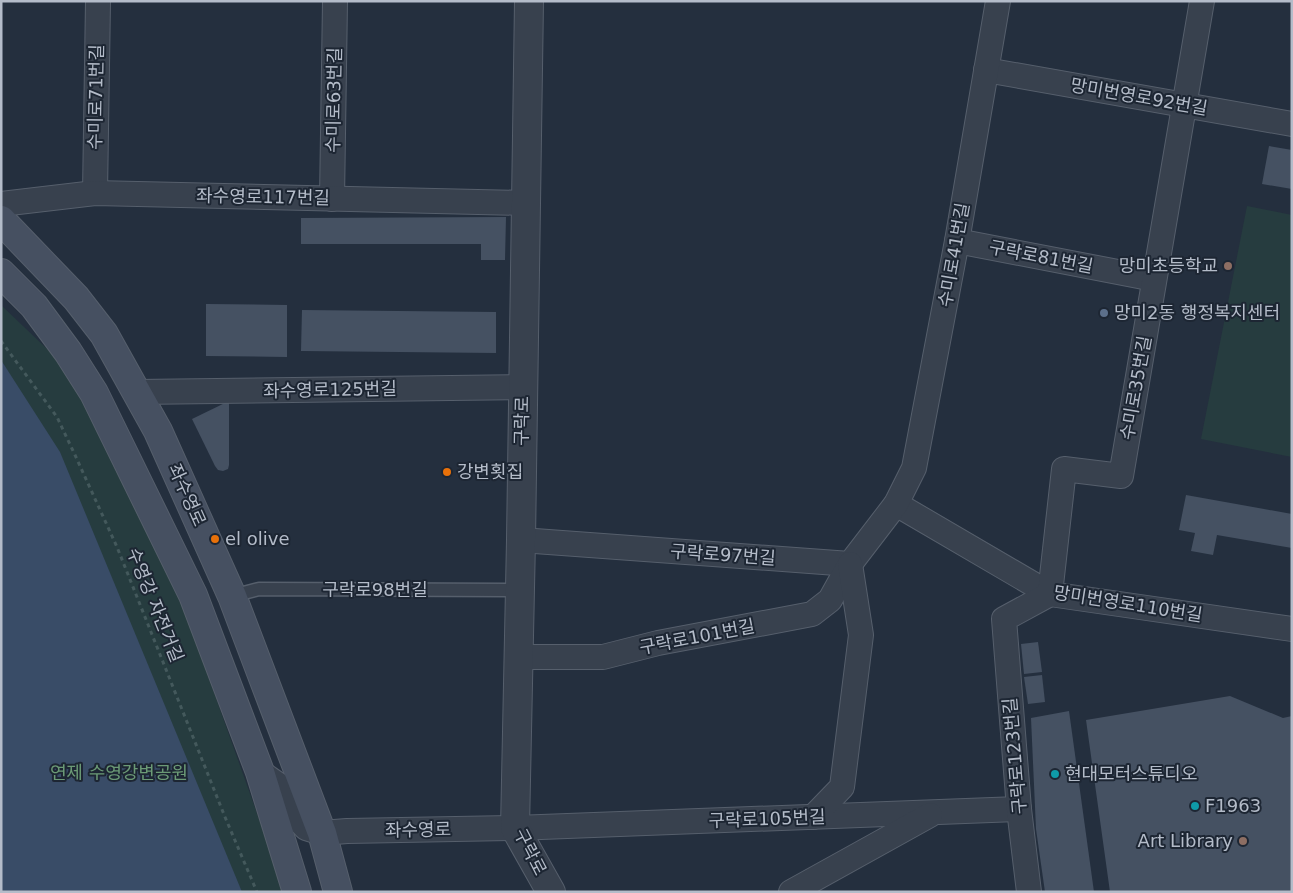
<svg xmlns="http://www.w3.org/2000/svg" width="1293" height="893" font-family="'DejaVu Sans','Noto Sans KR',sans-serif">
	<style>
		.green { fill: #263c3f }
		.water { fill: #394c67 }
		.building { fill: #455162 }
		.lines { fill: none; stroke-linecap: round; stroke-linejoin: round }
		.service-casing { stroke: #565f6c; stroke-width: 15 }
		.minor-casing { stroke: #565f6c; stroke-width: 26 }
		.tertiary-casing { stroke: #565f6c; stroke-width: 30 }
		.secondary-casing { stroke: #565f6c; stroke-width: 30 }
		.path { stroke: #44595c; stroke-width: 3; stroke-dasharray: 4 4; stroke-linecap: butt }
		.service { stroke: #38414e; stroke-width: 12 }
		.minor { stroke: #38414e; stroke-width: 24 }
		.tertiary { stroke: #38414e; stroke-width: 28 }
		.secondary { stroke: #465061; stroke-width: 28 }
		.education-dot { fill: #8d6e63; stroke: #1d2633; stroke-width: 2 }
		.service-dot { fill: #5c6f8a; stroke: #1d2633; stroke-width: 2 }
		.food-dot { fill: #e8710a; stroke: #1d2633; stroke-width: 2 }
		.culture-dot { fill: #0f9aa8; stroke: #1d2633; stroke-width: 2 }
		.labels { text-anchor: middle; stroke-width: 4; stroke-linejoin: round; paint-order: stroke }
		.street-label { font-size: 18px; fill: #b4bcc9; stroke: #1d2633 }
		.poi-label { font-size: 18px; fill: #b4bcc9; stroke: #1d2633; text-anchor: start }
		.park-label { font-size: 18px; fill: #6b9a76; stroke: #1d2633 }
	</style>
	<rect width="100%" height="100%" fill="#242f3e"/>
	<g class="green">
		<polygon points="1247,206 1292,215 1292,457 1201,439"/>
		<polygon points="1,305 66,367 175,583 285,892 1,892"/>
	</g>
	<polygon class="water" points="1,360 60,452 242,892 1,892"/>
	<g class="building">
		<polygon points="1269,146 1292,150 1292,189 1262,184"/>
		<polygon points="506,217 505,260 481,260 481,244 301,244 301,218"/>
		<polygon points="206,304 287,305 287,357 206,356"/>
		<polygon points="302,310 496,312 496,353 301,351"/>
		<polygon points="229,401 229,465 228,469 223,471 218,470 215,466 192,419"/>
		<polygon points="1186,495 1292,514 1292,548 1217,535 1213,555 1191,551 1195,533 1179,530"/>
		<polygon points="1038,642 1042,672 1024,674 1021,644"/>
		<polygon points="1042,675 1045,702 1028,704 1024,677"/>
		<polygon points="1230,696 1283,718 1292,716 1292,892 1110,892 1086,720"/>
		<polygon points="1069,711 1094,892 1045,892 1036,829 1031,718"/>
	</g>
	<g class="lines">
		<defs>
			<polyline id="service" points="232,596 259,589 520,590"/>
			<g id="minor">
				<polyline points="986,70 1292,124"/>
				<polyline points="95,193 98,1"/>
				<polyline points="332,199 335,1"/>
				<polyline points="1,204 95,193 526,203"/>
				<polyline points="957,241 1154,279"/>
				<polyline points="137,392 523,387"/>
				<polyline points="896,504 1050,594 1292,629"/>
				<polyline points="521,540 850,564 896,504 914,468 957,241 998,1"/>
				<polyline points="519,657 603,657 658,643 812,614 830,600 850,564"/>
				<polyline points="260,772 283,788 295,816 306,828 322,833 347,831 515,828 1019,809"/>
				<polyline points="813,817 842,787 861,635 850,564"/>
				<polyline points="791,892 930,815"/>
				<polyline points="1029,892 1019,809 1004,619 1050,594 1064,469 1121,476 1202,1"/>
			</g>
			<polyline id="tertiary" points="529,1 521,540 515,828 551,892"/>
			<g id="secondary">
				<polyline points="1,220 76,298 104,334 158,431 232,596 322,833 338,892"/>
				<polyline points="1,273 34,306 68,352 94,393 193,595 260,772 297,892"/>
			</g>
		</defs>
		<use href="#service" class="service-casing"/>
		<use href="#minor" class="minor-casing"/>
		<use href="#tertiary" class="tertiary-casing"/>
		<use href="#secondary" class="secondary-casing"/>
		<polyline class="path" points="1,341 57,417 75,455 117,547 225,817 257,892"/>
		<use href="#service" class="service"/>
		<use href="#minor" class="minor"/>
		<use href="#tertiary" class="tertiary"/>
		<use href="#secondary" class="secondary"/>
	</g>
	<g class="education-dot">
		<circle cx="1228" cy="266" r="5"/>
		<circle cx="1243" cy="841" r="5"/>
	</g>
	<circle class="service-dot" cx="1104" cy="313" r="5"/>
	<g class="food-dot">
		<circle cx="447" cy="472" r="5"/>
		<circle cx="215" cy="539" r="5"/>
	</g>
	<g class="culture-dot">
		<circle cx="1055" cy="774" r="5"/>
		<circle cx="1195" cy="806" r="5"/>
	</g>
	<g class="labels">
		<g class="street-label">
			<text transform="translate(96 97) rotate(-89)" y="6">수미로71번길</text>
			<text transform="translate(1139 97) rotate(10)" y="6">망미번영로92번길</text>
			<text transform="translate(334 100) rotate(-89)" y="6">수미로63번길</text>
			<text transform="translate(263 197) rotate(1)" y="6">좌수영로117번길</text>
			<text transform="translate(954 255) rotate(-80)" y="6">수미로41번길</text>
			<text transform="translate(1041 257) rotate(11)" y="6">구락로81번길</text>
			<text transform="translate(1136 388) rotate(-80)" y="6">수미로35번길</text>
			<text transform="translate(330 390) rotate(-1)" y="6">좌수영로125번길</text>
			<text transform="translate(522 421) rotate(-89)" y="6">구락로</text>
			<text transform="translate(187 495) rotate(66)" y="6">좌수영로</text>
			<text transform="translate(723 555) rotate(4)" y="6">구락로97번길</text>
			<text x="375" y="596">구락로98번길</text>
			<text transform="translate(1128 604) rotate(9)" y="6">망미번영로110번길</text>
			<text transform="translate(155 605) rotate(68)" y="6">수영강 자전거길</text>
			<text transform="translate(697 637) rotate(-11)" y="6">구락로101번길</text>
			<text transform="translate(1015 756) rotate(-95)" y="6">구락로123번길</text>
			<text transform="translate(767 819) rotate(-2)" y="6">구락로105번길</text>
			<text transform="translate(418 830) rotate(-1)" y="6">좌수영로</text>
			<text transform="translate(530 852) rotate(63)" y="6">구락로</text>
		</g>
		<g class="poi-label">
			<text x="1218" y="272" text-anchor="end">망미초등학교</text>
			<text x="1114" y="319">망미2동 행정복지센터</text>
			<text x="457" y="478">강변횟집</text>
			<text x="225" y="545">el olive</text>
			<text x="1065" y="780">현대모터스튜디오</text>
			<text x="1205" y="812">F1963</text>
			<text x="1233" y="847" text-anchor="end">Art Library</text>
		</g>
		<g class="park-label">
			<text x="119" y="779">연제 수영강변공원</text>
		</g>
	</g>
	<rect width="1293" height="893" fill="none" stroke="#b4bcc9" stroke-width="5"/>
</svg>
